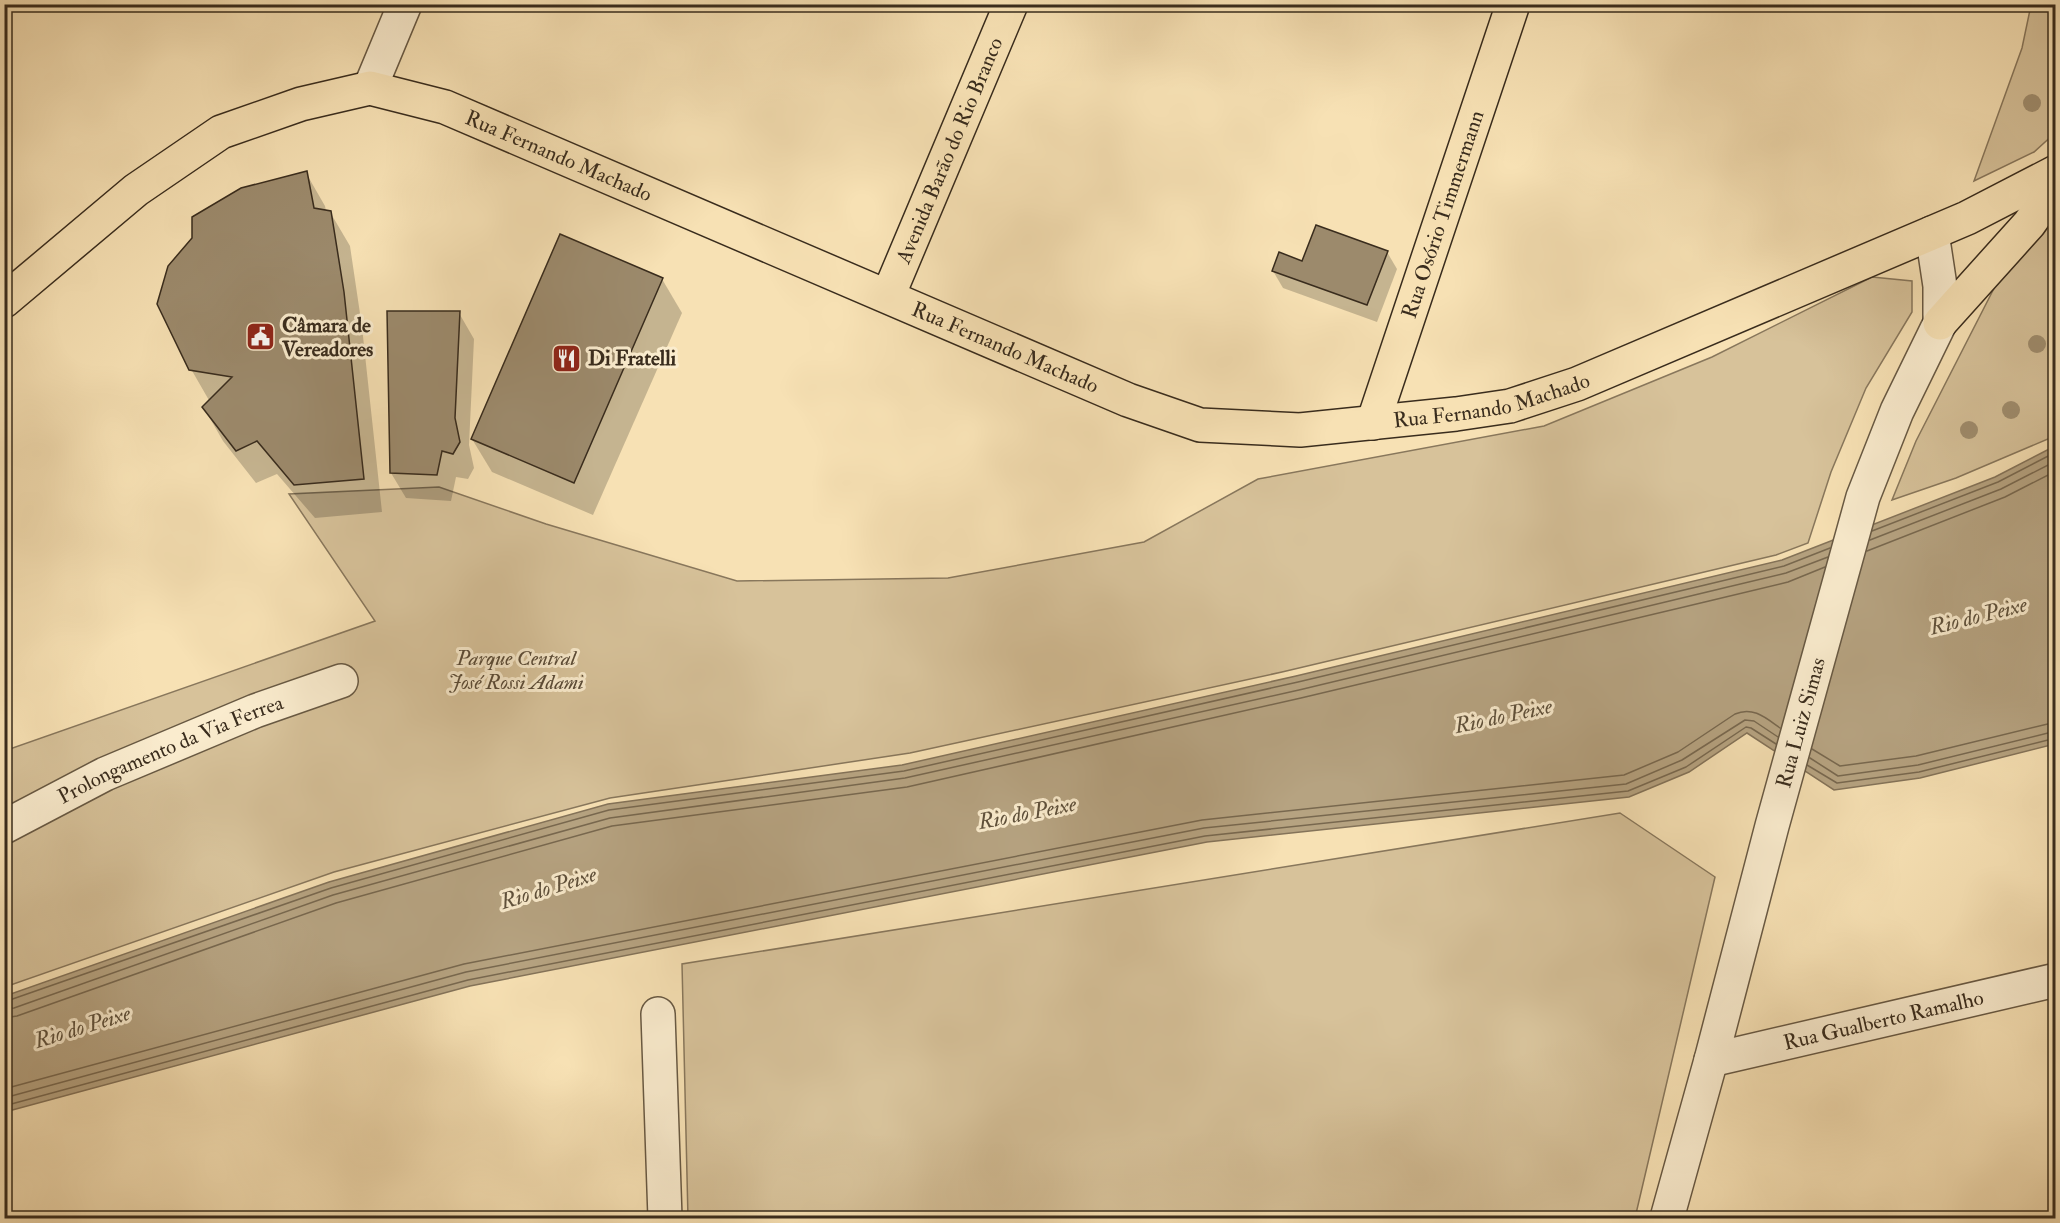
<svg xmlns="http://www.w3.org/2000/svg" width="2060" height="1223" font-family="'IM FELL Double Pica',serif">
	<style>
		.green { fill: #d7c29a; stroke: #88775c; stroke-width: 1.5 }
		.water { fill: #b6a381; stroke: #847359; stroke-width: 1.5 }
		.shadow { fill: #0003 }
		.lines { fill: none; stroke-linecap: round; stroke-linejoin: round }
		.shore { stroke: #78684f; stroke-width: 1.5 }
		.building { fill: #9c8a6c; stroke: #392c1d; stroke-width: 1.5 }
		.minor-casing { stroke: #685943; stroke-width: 36 }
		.major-casing { stroke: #392c1d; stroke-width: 36 }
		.minor { stroke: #faecce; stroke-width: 33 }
		.major { stroke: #f7e1b4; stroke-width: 33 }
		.tree { fill: #a08e6f }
		.labels { text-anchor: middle; stroke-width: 6; stroke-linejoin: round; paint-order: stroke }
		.street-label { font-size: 21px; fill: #392c1d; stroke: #faecce }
		.poi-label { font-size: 21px; font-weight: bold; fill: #392c1d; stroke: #faecce; text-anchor: start }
		.park-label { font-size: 21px; font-style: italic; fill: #594a36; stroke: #faecce }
		.water-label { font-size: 22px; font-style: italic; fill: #5e503b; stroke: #faecce }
	</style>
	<rect width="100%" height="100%" fill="#f7e1b4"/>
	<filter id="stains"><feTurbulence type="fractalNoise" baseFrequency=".00333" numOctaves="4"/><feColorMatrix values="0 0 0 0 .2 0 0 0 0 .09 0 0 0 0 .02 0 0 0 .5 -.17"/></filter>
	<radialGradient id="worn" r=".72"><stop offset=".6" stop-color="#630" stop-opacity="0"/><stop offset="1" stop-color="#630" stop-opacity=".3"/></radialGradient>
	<g class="green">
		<polygon points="2031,5 2055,5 2055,133 2034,152 1974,181 2022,48"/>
		<polygon points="2055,215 2055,436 1956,478 1892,500 1916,441 2007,263"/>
		<polygon points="1872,277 1912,281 1912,312 1866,388 1831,472 1808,543 1776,555 1282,672 910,753 610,798 334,872 5,987 4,751 375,621 289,494 439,487 546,524 737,581 948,578 1144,542 1258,479 1544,426 1712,357"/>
		<polygon points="1620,813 1715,877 1635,1218 688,1218 682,964"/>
	</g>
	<polygon class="water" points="2055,446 2055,744 1920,778 1834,790 1747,733 1689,772 1629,797 1207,842 470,986 5,1112 5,996 329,882 608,804 902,765 1296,676 1782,560 1995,477"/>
	<g class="shadow">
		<polygon points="306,173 325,206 326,211 330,212 350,246 362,327 382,512 315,518 277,474 256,483 223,441 204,408 210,402 191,369"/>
		<polygon points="1387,252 1397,269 1377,322 1283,288 1273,271 1303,263"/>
		<polygon points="662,279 682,313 593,515 492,472 472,439"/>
		<polygon points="459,313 474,339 469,445 474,468 468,479 456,477 451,501 406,498 391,473"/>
	</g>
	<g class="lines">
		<g class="shore">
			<polyline points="1872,531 1998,482 2056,452"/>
			<polyline points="1870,540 2001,489 2056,461"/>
			<polyline points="1867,551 2005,497 2056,471"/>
			<polyline points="1812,749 1840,766 1916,756 2056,722"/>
			<polyline points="1810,758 1838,776 1918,765 2056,731"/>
			<polyline points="1807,765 1837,783 1919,772 2056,738"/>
			<polyline points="4,1002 331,888 609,810 904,771 1298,682 1705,585 1784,566 1830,548"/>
			<polyline points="4,1009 14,1008 333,895 610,818 905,778 1299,690 1707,592 1786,573 1828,557"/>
			<polyline points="4,1018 17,1016 336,903 612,826 907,787 1301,698 1709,601 1788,582 1825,567"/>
			<path d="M4,1089l460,-125 738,-144 422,-45 54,-23 57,-38c18,-8 31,4 45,14"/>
			<polyline points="4,1098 466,972 1204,828 1626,784 1682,760 1745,720 1754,721 1778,737"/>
			<polyline points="4,1106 468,980 1205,836 1628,791 1686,767 1746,727 1751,728 1776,744"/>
		</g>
	</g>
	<g class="building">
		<polygon points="307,171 314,208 331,211 344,292 364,479 294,485 257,441 236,451 202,407 232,377 189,370 157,304 168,266 192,238 192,217 241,188"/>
		<polygon points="1316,225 1388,251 1367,305 1272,271 1279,252 1302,261"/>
		<polygon points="560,234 663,278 574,483 471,439"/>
		<polygon points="387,311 460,311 455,418 460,442 453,454 442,451 437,475 390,473"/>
	</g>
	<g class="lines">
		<defs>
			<g id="minor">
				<polyline points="370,88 405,4"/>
				<path id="s1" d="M4,827l101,-53 150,-63 86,-30"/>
				<polyline points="658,1014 665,1218"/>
				<path id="s2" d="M1711,1060l345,-80"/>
				<path id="s3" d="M1667,1218l44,-158 61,-234 91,-329 34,-86 43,-88v-37l-8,-53"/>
			</g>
			<g id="major">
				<path id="s4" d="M888,296l123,-292"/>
				<path id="s5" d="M4,301l132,-111 85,-58 80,-28 69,-16 75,19 683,293 72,25 100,5 156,-16 54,-8 67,-22 390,-166 89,-46"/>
				<polyline points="1940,323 2029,224 2056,186"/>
				<path id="s6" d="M1373,423l140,-419"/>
			</g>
		</defs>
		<use href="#minor" class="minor-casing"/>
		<use href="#major" class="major-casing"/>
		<use href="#minor" class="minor"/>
		<use href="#major" class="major"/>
	</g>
	<g class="tree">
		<circle cx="2032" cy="103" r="9"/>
		<circle cx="2037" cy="344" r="9"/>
		<circle cx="2011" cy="410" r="9"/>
		<circle cx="1969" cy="430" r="9"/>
	</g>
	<defs>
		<symbol id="civic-square" viewBox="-11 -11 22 22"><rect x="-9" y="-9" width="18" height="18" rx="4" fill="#8f2418" stroke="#faecce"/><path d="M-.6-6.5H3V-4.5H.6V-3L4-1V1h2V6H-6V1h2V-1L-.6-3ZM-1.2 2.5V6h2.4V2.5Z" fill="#fff"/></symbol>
		<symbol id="restaurant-square" viewBox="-11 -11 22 22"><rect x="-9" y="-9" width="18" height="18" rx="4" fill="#8f2418" stroke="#faecce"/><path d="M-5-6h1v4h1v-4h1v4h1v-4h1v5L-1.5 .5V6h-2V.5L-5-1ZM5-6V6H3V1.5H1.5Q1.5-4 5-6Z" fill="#fff"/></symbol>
	</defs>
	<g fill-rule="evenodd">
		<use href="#civic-square" x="244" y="320" width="33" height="33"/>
		<use href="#restaurant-square" x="550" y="342" width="33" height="33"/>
	</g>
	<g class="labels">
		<g class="street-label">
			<text dy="7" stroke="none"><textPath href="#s4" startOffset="158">Avenida Barão do Rio Branco</textPath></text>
			<text dy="7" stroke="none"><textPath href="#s5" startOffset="632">Rua Fernando Machado</textPath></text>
			<text dy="7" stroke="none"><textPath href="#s6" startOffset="220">Rua Osório Timmermann</textPath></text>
			<text dy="7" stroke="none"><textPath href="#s5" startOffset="1118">Rua Fernando Machado</textPath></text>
			<text dy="7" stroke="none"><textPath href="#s5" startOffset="1622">Rua Fernando Machado</textPath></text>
			<text dy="7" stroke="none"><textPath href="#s3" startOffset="513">Rua Luiz Simas</textPath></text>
			<text dy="7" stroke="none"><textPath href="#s1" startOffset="184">Prolongamento da Via Ferrea</textPath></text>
			<text dy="7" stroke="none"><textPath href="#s2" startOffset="177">Rua Gualberto Ramalho</textPath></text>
		</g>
		<g class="poi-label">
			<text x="282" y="332">Câmara de<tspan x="282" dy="24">Vereadores</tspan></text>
			<text x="588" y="365">Di Fratelli</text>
		</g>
		<g class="park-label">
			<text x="516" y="665">Parque Central<tspan x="516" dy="24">José Rossi Adami</tspan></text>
		</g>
		<g class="water-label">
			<text transform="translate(1978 615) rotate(-14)" y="8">Rio do Peixe</text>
			<text transform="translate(1503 715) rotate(-12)" y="8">Rio do Peixe</text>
			<text transform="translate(1027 812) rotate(-11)" y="8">Rio do Peixe</text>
			<text transform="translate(548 887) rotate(-17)" y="8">Rio do Peixe</text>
			<text transform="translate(82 1026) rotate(-17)" y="8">Rio do Peixe</text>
		</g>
	</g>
	<rect width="2060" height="1223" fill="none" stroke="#f7e1b4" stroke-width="24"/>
	<rect x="6" y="6" width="2048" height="1211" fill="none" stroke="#392c1d" stroke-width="3"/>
	<rect x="12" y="12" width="2036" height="1199" fill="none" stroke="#392c1d" stroke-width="1.5"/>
	<rect width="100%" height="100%" filter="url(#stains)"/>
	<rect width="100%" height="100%" fill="url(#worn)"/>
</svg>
